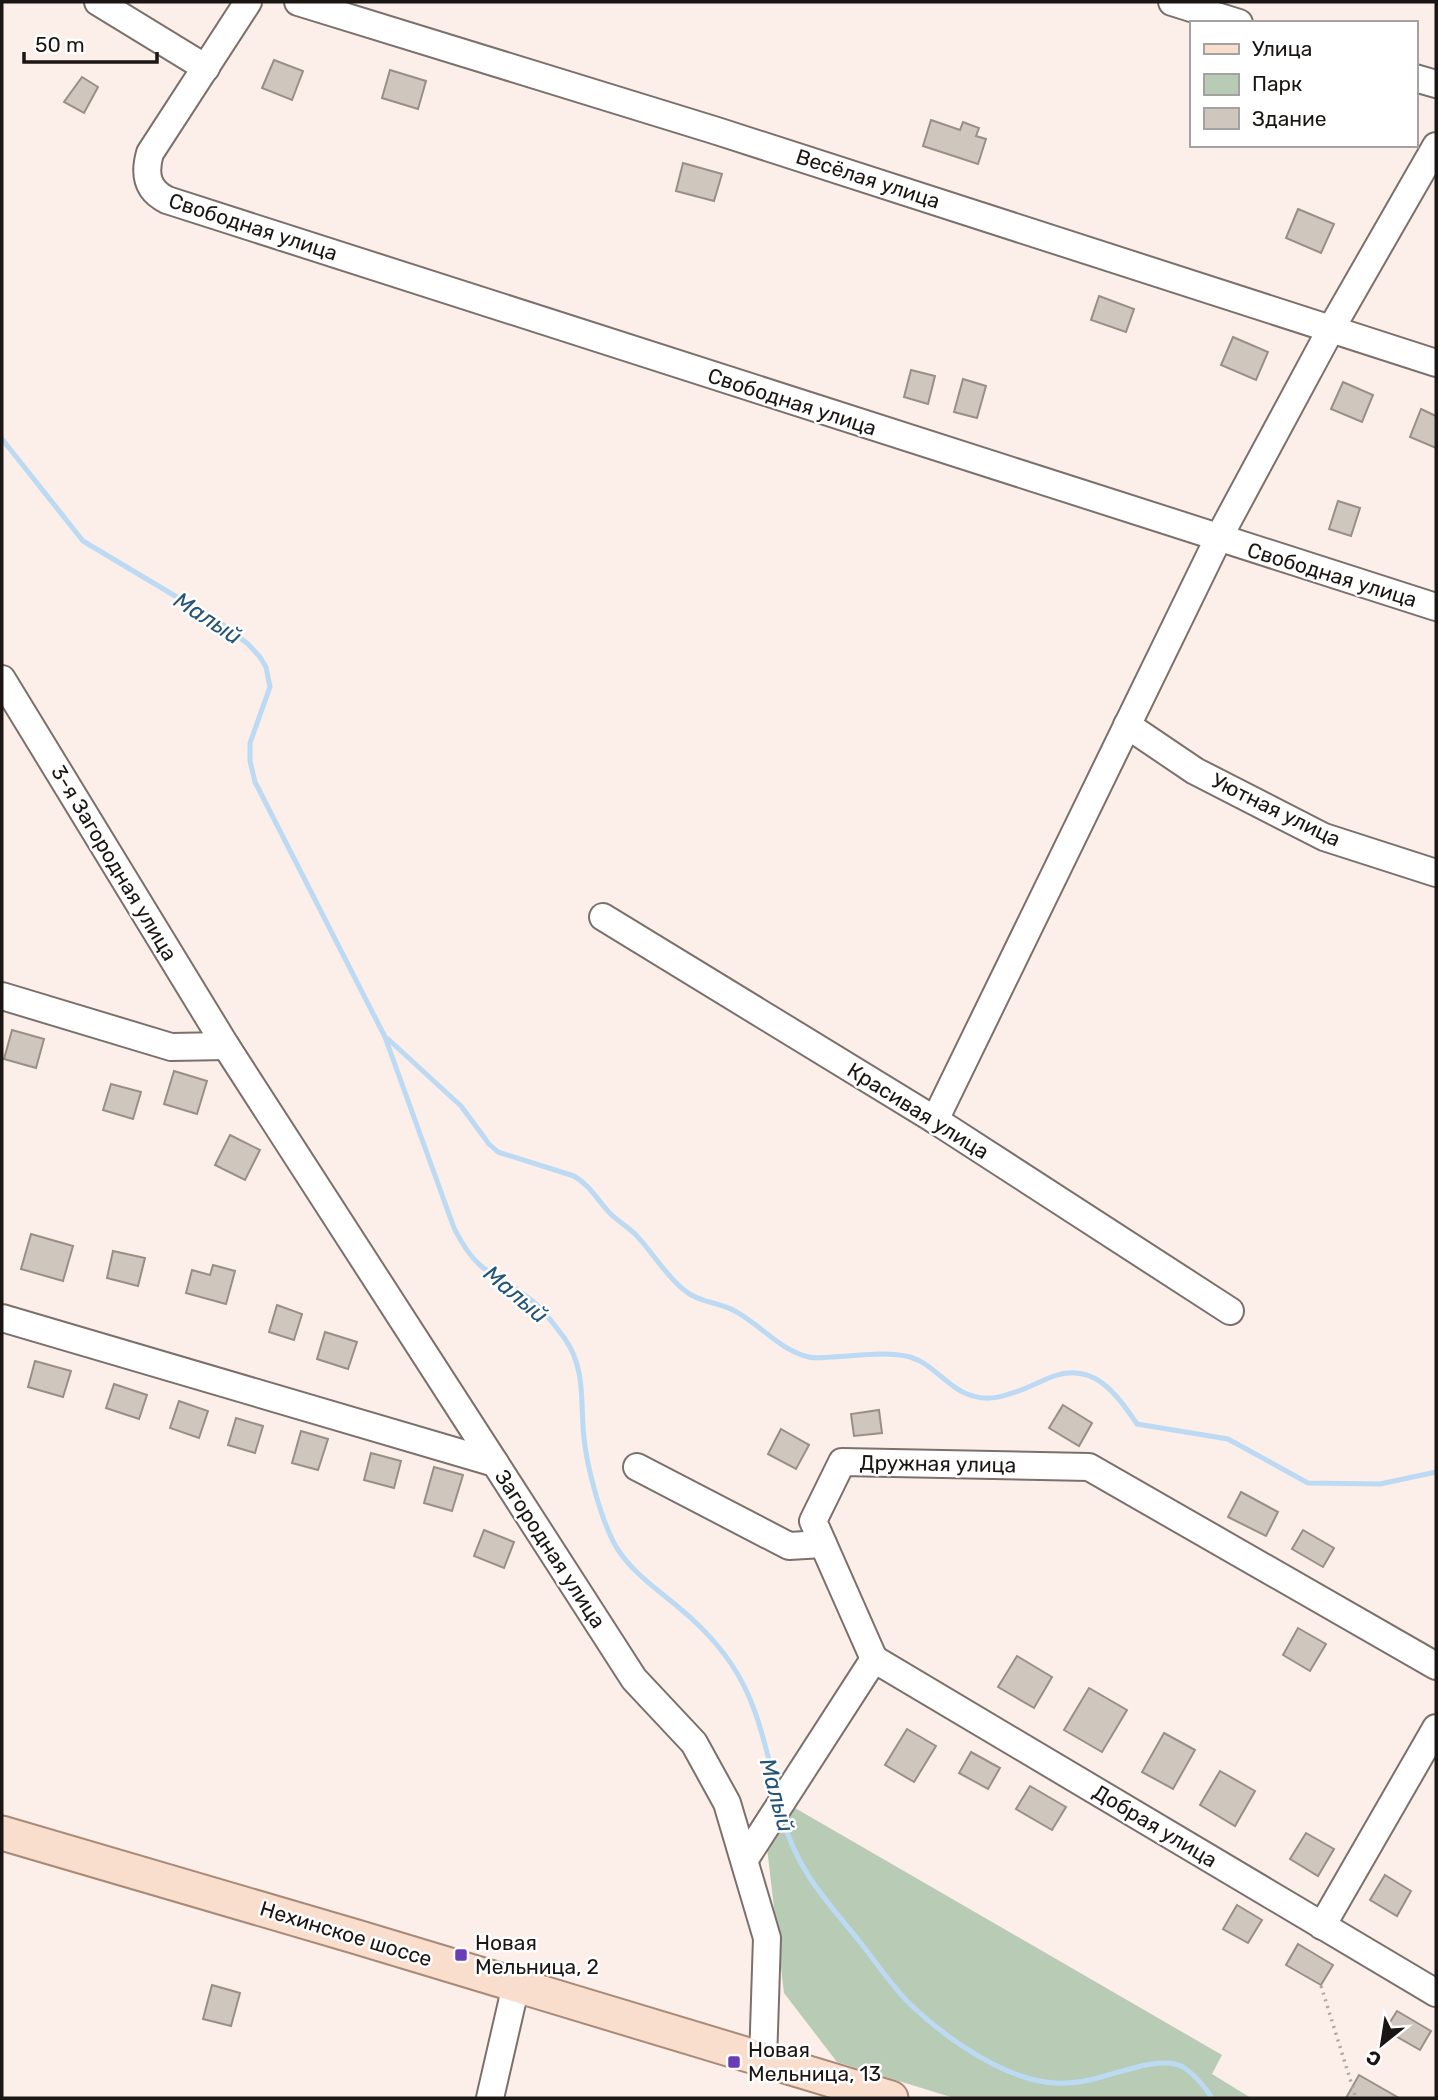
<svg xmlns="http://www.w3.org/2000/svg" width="1438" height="2100" font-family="Rubik,sans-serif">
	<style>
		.green { fill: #b7cbb5 }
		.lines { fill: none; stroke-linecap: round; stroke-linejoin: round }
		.stream { stroke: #bcdaf3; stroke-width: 5 }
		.building { fill: #cfc7bd; stroke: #989087; stroke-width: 2 }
		.minor-casing { stroke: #7b706b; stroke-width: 30 }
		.major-casing { stroke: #a98a77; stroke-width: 37 }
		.path { stroke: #b0a5a0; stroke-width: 3.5; stroke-dasharray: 2 5; stroke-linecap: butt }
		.minor { stroke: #fff; stroke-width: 26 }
		.major { stroke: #f9decd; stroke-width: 33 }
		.poi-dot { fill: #6a3db5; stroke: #fff; stroke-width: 2.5 }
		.labels { text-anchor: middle; stroke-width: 5; stroke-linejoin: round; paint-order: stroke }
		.street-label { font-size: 21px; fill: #1b1614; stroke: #fff }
		.poi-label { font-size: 21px; fill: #1b1614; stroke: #fff; text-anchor: start }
		.water-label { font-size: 23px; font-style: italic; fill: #245477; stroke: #fff }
	</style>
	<rect width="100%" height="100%" fill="#fceee8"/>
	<polygon class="green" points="795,1808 1222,2055 1212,2074 1251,2098 954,2098 837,2062 784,1993 767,1848"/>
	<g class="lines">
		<g class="stream">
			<path d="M2,439l81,102 139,83 26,20 12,13 6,10 4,20 -20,56v18l5,21 130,255 69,191c7,14 15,28 27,38 18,14 40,24 57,40 9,9 19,22 27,33 23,33 14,70 20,107 4,28 16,72 29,97 17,32 53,52 79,77 58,53 66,100 84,173"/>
			<path d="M388,1039l73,67 28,38 9,8 76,24c15,9 21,20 33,34 7,9 19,15 28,24 17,17 30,41 49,56 14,12 33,12 49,20 26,13 47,41 76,47 7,2 15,0 22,0 25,-1 55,-6 79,0 24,7 39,33 63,39 12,4 25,2 36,-2 16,-4 29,-12 45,-18 41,-14 63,19 83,48l91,15 80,44 72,1 56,-12"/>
			<path d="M782,1816c14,52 41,81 74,121 18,22 34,47 54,67 31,30 79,64 121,75 17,5 37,5 54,2 25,-4 75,-27 98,-14 11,7 23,21 29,31"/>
		</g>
	</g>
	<g class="building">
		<polygon points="274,60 303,71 292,100 262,88"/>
		<polygon points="390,70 426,81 418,109 382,98"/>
		<polygon points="82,77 98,87 84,113 64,102"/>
		<polygon points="931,120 960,130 963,122 979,128 976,136 986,139 978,164 923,146"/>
		<polygon points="683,163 722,174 714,201 676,191"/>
		<polygon points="1298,209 1334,224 1321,253 1286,238"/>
		<polygon points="1099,296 1134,309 1126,332 1091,320"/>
		<polygon points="1233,337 1268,352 1256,380 1221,365"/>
		<polygon points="911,370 935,376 928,404 904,397"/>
		<polygon points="963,379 986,386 977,418 954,412"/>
		<polygon points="1343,382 1373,395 1362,422 1331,409"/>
		<polygon points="1421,409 1436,416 1436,448 1410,437"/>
		<polygon points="1338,501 1360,508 1351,536 1329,529"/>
		<polygon points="12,1030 44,1039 36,1068 4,1059"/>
		<polygon points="174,1071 207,1081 197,1114 164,1104"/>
		<polygon points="111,1084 141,1092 133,1119 103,1110"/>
		<polygon points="230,1135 260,1150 245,1180 215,1165"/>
		<polygon points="31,1234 73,1246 63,1281 21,1269"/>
		<polygon points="113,1251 145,1258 138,1286 107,1278"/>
		<polygon points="213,1265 235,1271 226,1304 186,1293 192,1270 210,1275"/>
		<polygon points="277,1305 302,1314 294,1340 269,1332"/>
		<polygon points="325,1332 357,1342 348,1369 317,1359"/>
		<polygon points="35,1361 71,1371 63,1397 28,1387"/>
		<polygon points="114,1384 147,1395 139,1419 106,1408"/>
		<polygon points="179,1401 208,1411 199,1438 170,1428"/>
		<polygon points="1063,1405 1092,1423 1079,1446 1049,1428"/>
		<polygon points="879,1410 882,1433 854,1436 851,1414"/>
		<polygon points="236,1418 263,1426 255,1453 228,1445"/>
		<polygon points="781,1429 809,1445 796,1469 768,1454"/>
		<polygon points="301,1431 328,1439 318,1470 292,1463"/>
		<polygon points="371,1453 401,1461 394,1488 364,1480"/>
		<polygon points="434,1467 463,1475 452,1511 424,1503"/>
		<polygon points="1241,1492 1278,1512 1266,1536 1228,1517"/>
		<polygon points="484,1530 514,1542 504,1568 474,1556"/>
		<polygon points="1303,1530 1334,1548 1323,1567 1292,1549"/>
		<polygon points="1298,1628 1326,1644 1310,1671 1283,1655"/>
		<polygon points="1017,1656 1052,1677 1034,1708 998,1687"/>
		<polygon points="1089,1688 1127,1710 1102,1752 1064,1730"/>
		<polygon points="907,1729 936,1746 914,1782 885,1765"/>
		<polygon points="1164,1733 1195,1750 1173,1789 1142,1772"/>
		<polygon points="971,1752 1000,1768 988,1789 959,1773"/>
		<polygon points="1220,1771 1255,1791 1235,1826 1200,1805"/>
		<polygon points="1030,1786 1066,1807 1052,1830 1016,1809"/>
		<polygon points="1306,1833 1334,1849 1318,1876 1290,1859"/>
		<polygon points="1385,1875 1411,1891 1397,1916 1370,1900"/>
		<polygon points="1237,1905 1262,1920 1248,1943 1223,1929"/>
		<polygon points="1298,1944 1333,1965 1321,1985 1286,1965"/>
		<polygon points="212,1985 240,1993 231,2026 203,2019"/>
		<polygon points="1397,2011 1431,2031 1420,2050 1385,2030"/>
		<polygon points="1359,2075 1399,2098 1346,2098"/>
	</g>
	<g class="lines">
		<defs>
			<g id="minor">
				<polyline points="98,2 206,68"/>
				<path d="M248,2l-98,151c-6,21 -3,37 17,47l1269,407"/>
				<polyline points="298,2 717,131 1436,363"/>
				<polyline points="1172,2 1239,23"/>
				<polyline points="1415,78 1436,84"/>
				<polyline points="2,679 226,1046 495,1463"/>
				<polyline points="1127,725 1195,771 1324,837 1436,873"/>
				<polyline points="603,917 935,1120 1230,1311"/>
				<polyline points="2,996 171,1047 226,1046"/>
				<polyline points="935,1120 1218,539 1331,329 1436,146"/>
				<polyline points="2,1318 495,1463 634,1679 694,1743 727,1803 767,1938 763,2061"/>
				<polyline points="637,1467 789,1546 823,1544"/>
				<polyline points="874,1659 813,1521 842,1462 1089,1467 1436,1666"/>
				<polyline points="874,1659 1436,1993"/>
				<polyline points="745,1859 874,1659"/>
				<polyline points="1322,1926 1436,1728"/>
				<polyline points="490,2098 516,1985"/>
			</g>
			<polyline id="major" points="2,1833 357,1937 891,2098"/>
		</defs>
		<use href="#minor" class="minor-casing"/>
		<use href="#major" class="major-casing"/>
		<polyline class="path" points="1321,1986 1356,2098"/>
		<use href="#minor" class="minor"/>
		<use href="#major" class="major"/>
	</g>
	<g class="poi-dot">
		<rect x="454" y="1948" width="14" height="14" rx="3.5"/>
		<rect x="727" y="2055" width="14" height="14" rx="3.5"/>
	</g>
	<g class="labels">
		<g class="street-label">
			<text transform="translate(868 179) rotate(18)" y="7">Весёлая улица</text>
			<text transform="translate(253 227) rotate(18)" y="7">Свободная улица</text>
			<text transform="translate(792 402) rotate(18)" y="7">Свободная улица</text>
			<text transform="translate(1332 575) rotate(17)" y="7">Свободная улица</text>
			<text transform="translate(1276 810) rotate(26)" y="7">Уютная улица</text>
			<text transform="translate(114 863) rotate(59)" y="7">3-я Загородная улица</text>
			<text transform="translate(918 1111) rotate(32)" y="7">Красивая улица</text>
			<text transform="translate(938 1464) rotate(1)" y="7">Дружная улица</text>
			<text transform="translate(550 1549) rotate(57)" y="7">Загородная улица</text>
			<text transform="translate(1155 1826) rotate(31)" y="7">Добрая улица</text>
			<text transform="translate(346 1934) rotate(17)" y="7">Нехинское шоссе</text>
		</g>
		<g class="poi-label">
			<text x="475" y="1950">Новая<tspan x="475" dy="24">Мельница, 2</tspan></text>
			<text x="748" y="2057">Новая<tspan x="748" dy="24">Мельница, 13</tspan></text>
		</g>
		<g class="water-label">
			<text transform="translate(208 618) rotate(33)" y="8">Малый</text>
			<text transform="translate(516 1294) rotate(40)" y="8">Малый</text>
			<text transform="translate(777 1795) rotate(75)" y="8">Малый</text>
		</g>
	</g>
	<rect width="1438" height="2100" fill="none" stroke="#1b1614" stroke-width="7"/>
	<rect x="1190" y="21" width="228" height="126" fill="#ffffff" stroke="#a4a2a1" stroke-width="2"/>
	<rect x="1204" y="44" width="35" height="10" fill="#f9decd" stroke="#a4a2a1" stroke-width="2"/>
	<text x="1252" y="56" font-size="21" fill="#1b1614">Улица</text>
	<rect x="1204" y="74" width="35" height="21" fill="#b7cbb5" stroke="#a4a2a1" stroke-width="2"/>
	<text x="1252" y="91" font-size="21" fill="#1b1614">Парк</text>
	<rect x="1204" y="108" width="35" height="21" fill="#cfc7bd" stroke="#a4a2a1" stroke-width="2"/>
	<text x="1252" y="126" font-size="21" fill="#1b1614">Здание</text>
	<g transform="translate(1382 2044) rotate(210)" stroke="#ffffff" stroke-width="5" paint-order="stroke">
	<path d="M0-5L12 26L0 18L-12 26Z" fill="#1b1614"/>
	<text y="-10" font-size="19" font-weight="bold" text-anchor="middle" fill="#1b1614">С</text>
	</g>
	<path d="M24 52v10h133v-10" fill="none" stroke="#1b1614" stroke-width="3.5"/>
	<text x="35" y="52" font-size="21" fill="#1b1614" stroke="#ffffff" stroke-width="5" paint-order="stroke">50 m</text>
</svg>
